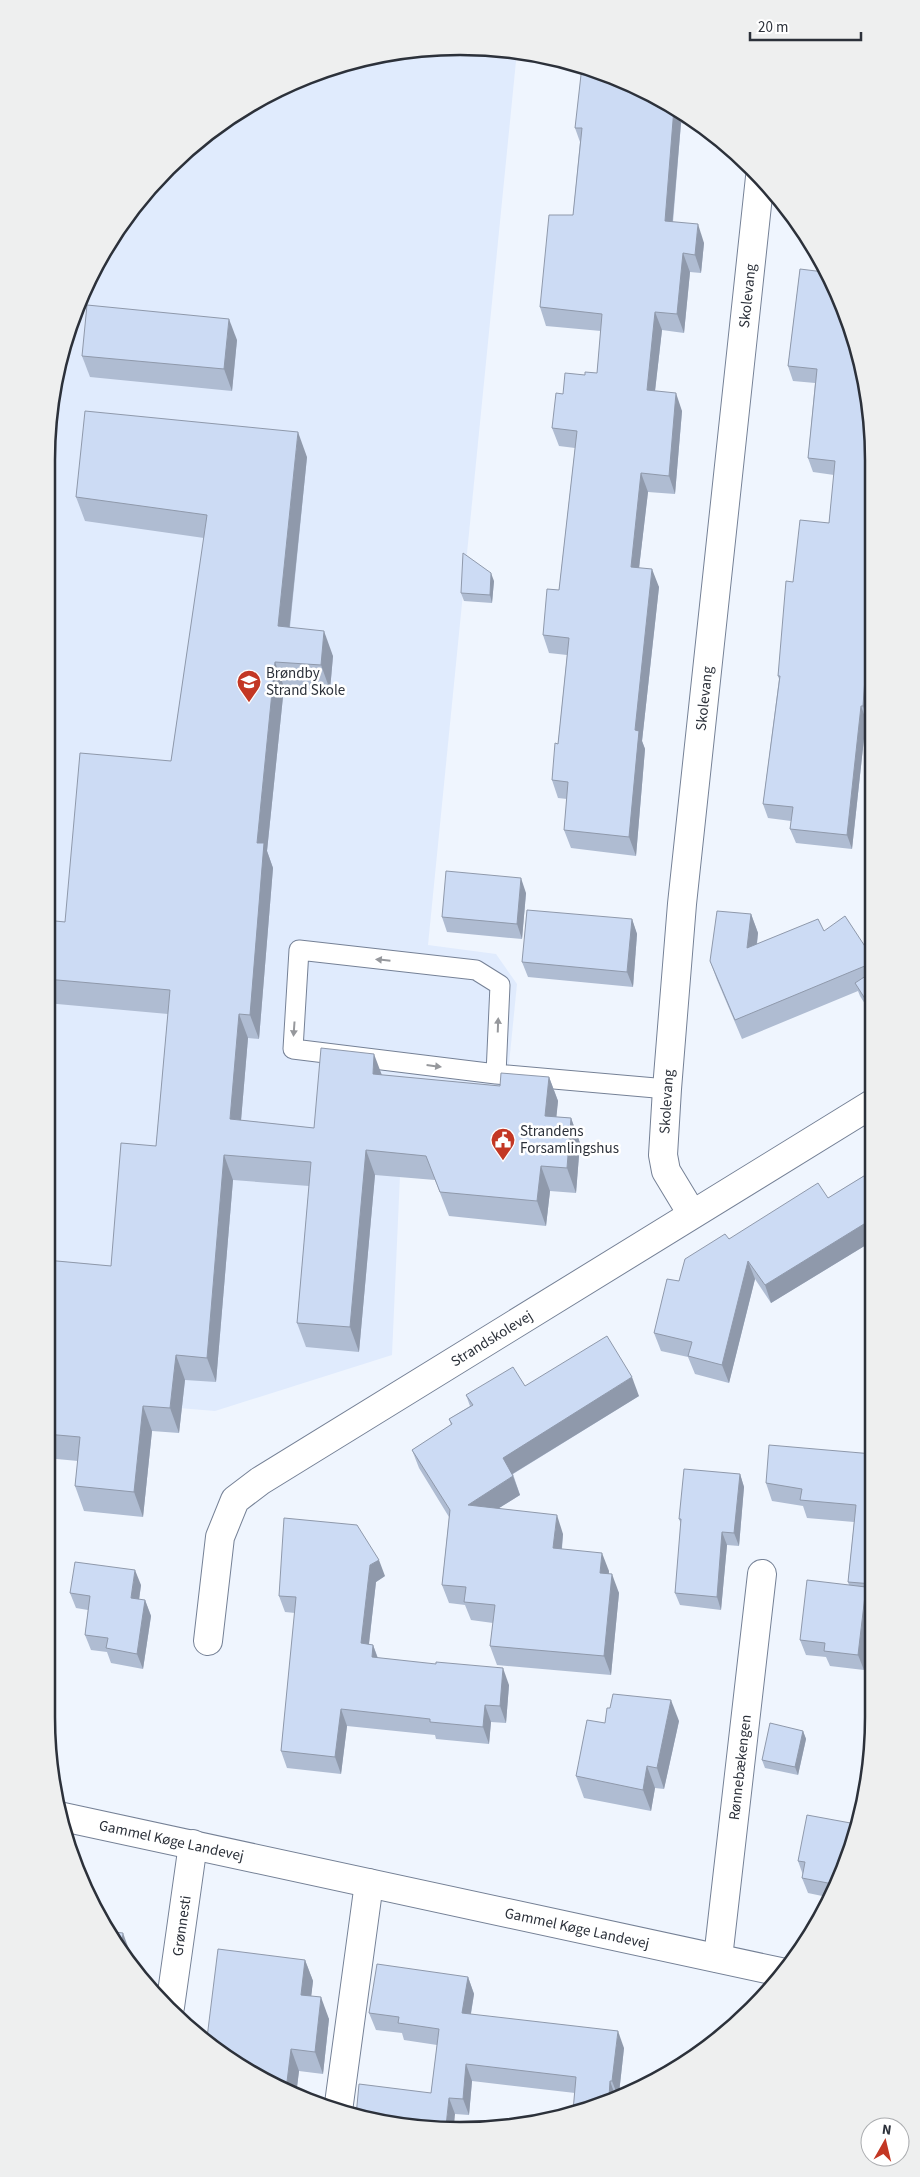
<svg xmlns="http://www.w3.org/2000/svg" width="920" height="2177" font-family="'Source Sans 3',sans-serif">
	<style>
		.built { fill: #e0ebfd }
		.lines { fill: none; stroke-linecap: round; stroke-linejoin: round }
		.lane-casing { stroke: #758196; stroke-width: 21 }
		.street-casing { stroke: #758196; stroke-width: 30 }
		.secondary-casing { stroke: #758196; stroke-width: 30 }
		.lane { stroke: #fff; stroke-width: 19 }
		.street { stroke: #fff; stroke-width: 28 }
		.secondary { stroke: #fff; stroke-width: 28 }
		.wall { fill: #afbcd2 }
		.shaded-wall { fill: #8f99ab }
		.building { fill: #ccdbf4; stroke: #8f99ab }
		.oneway { fill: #96989c }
		.labels { text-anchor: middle; stroke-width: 5; stroke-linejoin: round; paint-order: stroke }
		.street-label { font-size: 15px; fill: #2c313a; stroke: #fff }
		.poi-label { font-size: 15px; fill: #2c313a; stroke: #fff; text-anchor: start }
		.rim { fill: none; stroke: #2c313a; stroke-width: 2.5 }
	</style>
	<rect width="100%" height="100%" fill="#eff5fe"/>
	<polygon class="built" points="433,47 517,51 428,945 496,954 517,984 506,1094 404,1086 392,1355 215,1411 46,1397 46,460 68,327 102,253 149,187 208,132 277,89 353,60"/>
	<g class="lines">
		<defs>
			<polyline id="lane" points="496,1074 500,985 476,970 299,950 293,1049 496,1074 667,1089"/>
			<g id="street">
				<path id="s1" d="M692,1214l-26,-43 -3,-16 4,-66 15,-185 78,-727"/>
				<path id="s2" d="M208,1641l12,-104 15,-37 25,-19 612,-377"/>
				<path id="s3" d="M718,1958l44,-384"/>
				<path id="s4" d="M170,2007l23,-163"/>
				<polyline points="338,2111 369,1883"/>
			</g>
			<g id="secondary">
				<path id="s5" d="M63,1817l722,156"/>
			</g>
		</defs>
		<use href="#lane" class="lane-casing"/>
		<use href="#street" class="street-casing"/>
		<use href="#secondary" class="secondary-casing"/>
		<use href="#lane" class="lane"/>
		<use href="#street" class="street"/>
		<use href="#secondary" class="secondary"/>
	</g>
	<g class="wall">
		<polygon points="593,68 686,114 685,124 681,123 673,222 704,243 701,273 690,272 684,333 662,330 655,391 682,411 675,494 648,492 639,568 659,587 642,741 645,749 636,856 571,848 564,830 567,799 558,798 552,780 558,744 567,655 549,653 543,635 559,590 575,448 559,446 552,428 563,394 585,375 597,373 601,331 546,326 540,307 573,215 580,142 575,128"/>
		<polygon points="800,269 870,406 871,693 868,721 866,720 852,849 796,843 790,829 791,821 768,818 763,804 779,679 778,676 793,582 829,523 834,475 813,472 808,458 815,383 793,381 788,366"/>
		<polygon points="237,340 232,391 90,377 82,356"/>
		<polygon points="307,457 290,627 333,656 330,690 284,687 267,851 273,868 259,1039 248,1038 241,1120 314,1128 382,1075 500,1086 549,1077 558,1101 556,1117 571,1118 580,1143 576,1193 550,1191 546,1226 449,1216 435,1180 375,1175 359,1352 306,1347 297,1323 309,1186 233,1180 216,1382 185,1380 179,1433 152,1431 143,1517 84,1511 75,1486 78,1461 46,1458 46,1260 111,1266 156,1146 168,1014 46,1003 46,920 65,922 171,761 204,538 85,521 76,497"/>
		<polygon points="494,581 492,603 464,601 461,593"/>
		<polygon points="526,893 522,939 447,932 442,917"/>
		<polygon points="751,914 758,933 757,944 824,931 872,957 872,1015 860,996 858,991 742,1039 717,980 710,961"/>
		<polygon points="632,919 637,934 633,987 528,977 522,962"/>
		<polygon points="872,1171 872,1244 871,1242 771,1303 755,1279 729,1383 695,1374 688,1357 661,1351 654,1333 679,1281 729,1239 828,1198"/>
		<polygon points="525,1386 639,1396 513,1474 520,1495 499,1508 563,1534 562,1549 609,1571 609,1574 619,1593 611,1675 497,1665 490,1646 493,1623 471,1620 465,1605 449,1603 442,1585 449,1517 419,1468 412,1450 451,1425 449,1419 470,1406 466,1395"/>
		<polygon points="873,1454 873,1602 871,1601 864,1670 830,1666 826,1657 806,1655 800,1640 849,1585 848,1582 854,1522 807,1518 803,1506 772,1501 766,1483"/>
		<polygon points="740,1474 744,1487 739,1546 727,1545 721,1610 680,1605 675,1593 681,1524 679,1519"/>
		<polygon points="385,1576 376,1582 369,1644 373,1645 378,1658 509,1685 506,1723 491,1722 489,1744 436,1739 435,1735 347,1726 341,1774 287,1768 281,1751 295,1613 285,1612 279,1596"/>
		<polygon points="141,1585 139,1600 145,1600 151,1616 143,1669 111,1663 107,1652 91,1650 85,1635 88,1610 76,1608 70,1593"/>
		<polygon points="679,1721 664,1789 655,1788 651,1811 584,1798 576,1776 605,1723"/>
		<polygon points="803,1731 806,1739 798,1775 765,1768 762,1760"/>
		<polygon points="852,1850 827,1897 808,1893 802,1878 803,1875 798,1861"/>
		<polygon points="305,1960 313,1981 311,1996 329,2019 323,2074 299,2071 296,2095 253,2075"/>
		<polygon points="468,1977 474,1994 471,2014 624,2048 619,2093 573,2111 575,2093 472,2081 469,2115 455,2114 431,2093 437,2045 404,2040 402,2033 376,2030 369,2013"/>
	</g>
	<g class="shaded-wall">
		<polygon points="674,108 676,109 681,123 671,239 665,221"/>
		<polygon points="680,111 686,114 685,124"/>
		<polygon points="698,224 704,243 701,273 695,255"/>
		<polygon points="683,253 690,272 684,333 677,314"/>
		<polygon points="655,312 662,330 653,408 647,390"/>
		<polygon points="229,319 237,340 232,391 224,369"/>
		<polygon points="676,393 682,411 675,494 669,476"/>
		<polygon points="298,432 307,457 287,651 278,626"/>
		<polygon points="870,460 871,530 866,516"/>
		<polygon points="641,473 648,492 637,585 631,567"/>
		<polygon points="652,569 659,587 642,741 645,749 636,856 629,837 635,730"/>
		<polygon points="491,573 494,581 492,603 490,595"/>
		<polygon points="324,631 333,656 330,690 321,665"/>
		<polygon points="275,662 284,687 267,851 273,868 259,1039 250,1015 257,843"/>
		<polygon points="865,678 870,693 868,721 863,706"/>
		<polygon points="861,706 866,720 852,849 847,835"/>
		<polygon points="521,878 526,893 522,939 517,924"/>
		<polygon points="751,914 758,933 754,967 747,948"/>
		<polygon points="632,919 637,934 633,987 627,972"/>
		<polygon points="239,1014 248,1038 239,1144 230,1119"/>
		<polygon points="374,1054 383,1078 373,1074"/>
		<polygon points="549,1077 558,1101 554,1141 545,1116"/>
		<polygon points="571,1118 580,1143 576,1193 567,1168"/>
		<polygon points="366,1150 375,1175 359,1352 350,1327"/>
		<polygon points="224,1155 233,1180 216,1382 207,1358"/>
		<polygon points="541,1166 550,1191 546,1226 537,1201"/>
		<polygon points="864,1224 871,1242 771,1303 765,1285"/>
		<polygon points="748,1261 755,1279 729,1383 722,1365"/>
		<polygon points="176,1355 185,1380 179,1433 170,1408"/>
		<polygon points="632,1377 639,1396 509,1476 503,1458"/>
		<polygon points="143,1406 152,1431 143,1517 134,1492"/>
		<polygon points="740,1474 744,1487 739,1546 734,1533"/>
		<polygon points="513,1476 520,1495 475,1523 468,1505"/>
		<polygon points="557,1515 563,1534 560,1566 553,1548"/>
		<polygon points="722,1532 727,1545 721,1610 717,1597"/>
		<polygon points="602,1553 609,1571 607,1592 600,1573"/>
		<polygon points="379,1560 385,1576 376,1582 367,1660 361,1643 370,1565"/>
		<polygon points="135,1570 141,1585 137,1614 131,1598"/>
		<polygon points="612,1574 619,1593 611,1675 604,1656"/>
		<polygon points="866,1587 871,1602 864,1670 858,1655"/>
		<polygon points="145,1600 151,1616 143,1669 137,1654"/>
		<polygon points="373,1645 379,1662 372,1657"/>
		<polygon points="503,1668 509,1685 506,1723 500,1706"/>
		<polygon points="671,1700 679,1721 664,1789 657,1768"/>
		<polygon points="485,1705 491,1722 489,1744 483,1727"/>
		<polygon points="341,1709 347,1726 341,1774 335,1757"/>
		<polygon points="803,1731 806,1739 798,1775 795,1767"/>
		<polygon points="647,1766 655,1788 651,1811 643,1790"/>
		<polygon points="836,1869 838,1876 833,1885 833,1884"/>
		<polygon points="123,1933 130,1952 129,1962 121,1950"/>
		<polygon points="305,1960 313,1981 309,2016 301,1995"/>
		<polygon points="468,1977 474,1994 468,2030 462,2013"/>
		<polygon points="321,1997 329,2019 323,2074 315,2052"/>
		<polygon points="618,2031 624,2048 619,2093 617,2094 612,2081"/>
		<polygon points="291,2049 299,2071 296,2095 286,2090"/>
		<polygon points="466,2064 472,2081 469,2115 463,2099"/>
		<polygon points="610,2081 615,2095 609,2097"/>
		<polygon points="449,2098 455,2114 454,2126 446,2126"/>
	</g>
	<g class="building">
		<polygon points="582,66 593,68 674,108 665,221 698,224 695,255 683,253 677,314 655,312 647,390 676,393 669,476 641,473 631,567 652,569 635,730 639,731 629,837 564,830 568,782 552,780 555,743 558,744 569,638 543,635 547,589 559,590 577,431 552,428 556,393 563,394 565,373 585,375 585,372 597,373 602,314 540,307 549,215 573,215 582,128 575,128"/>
		<polygon points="824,267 831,277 870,406 870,460 866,516 870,517 871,679 865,678 863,706 861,706 847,835 790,829 793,807 763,804 780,676 778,676 786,581 793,582 800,520 829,523 835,461 808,458 817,369 788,366 800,269 824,272"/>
		<polygon points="87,305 229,319 224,369 82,356"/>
		<polygon points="85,411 298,432 278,626 324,631 321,665 275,662 257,843 264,843 250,1015 239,1014 230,1119 314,1128 321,1048 374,1054 373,1074 500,1086 501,1073 549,1077 545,1116 571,1118 567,1168 541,1166 537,1201 440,1192 426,1156 366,1150 350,1327 297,1323 311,1162 224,1155 207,1358 176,1355 170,1408 143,1406 134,1492 75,1486 80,1437 46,1434 46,1260 111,1266 121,1143 156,1146 170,990 46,979 46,920 65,922 80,753 171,761 207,515 76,497"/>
		<polygon points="463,553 491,573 490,595 461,593"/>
		<polygon points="446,871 521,878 517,924 442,917"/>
		<polygon points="527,910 632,919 627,972 522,962"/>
		<polygon points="717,911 751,914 747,948 818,919 824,931 845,916 872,957 872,963 735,1020 710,961"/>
		<polygon points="872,972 872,1008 871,1008 855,983"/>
		<polygon points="872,1171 872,1237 864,1224 765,1285 748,1261 722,1365 688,1356 692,1342 654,1333 667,1279 679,1281 685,1259 725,1234 729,1239 818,1183 828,1198"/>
		<polygon points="607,1336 632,1377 503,1458 513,1476 468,1505 557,1515 553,1548 602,1553 600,1573 612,1574 604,1656 490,1646 495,1605 464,1602 466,1587 442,1585 450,1510 412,1450 452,1424 449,1419 473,1405 466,1395 513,1367 525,1386"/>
		<polygon points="769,1445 873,1454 873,1584 848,1582 856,1505 800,1500 802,1489 766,1483"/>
		<polygon points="684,1469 740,1474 734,1533 722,1532 717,1597 675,1593 681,1519 679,1519"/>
		<polygon points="284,1518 357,1525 379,1560 370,1565 361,1643 373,1645 372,1657 436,1664 436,1662 503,1668 500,1706 485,1705 483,1727 430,1722 430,1719 341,1709 335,1757 281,1751 296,1597 279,1596"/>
		<polygon points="75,1562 135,1570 131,1598 145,1600 137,1654 106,1648 108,1638 85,1635 90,1596 70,1593"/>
		<polygon points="807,1580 866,1587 858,1655 824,1651 825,1643 800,1640"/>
		<polygon points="613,1694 671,1700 657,1768 647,1766 643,1790 576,1776 587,1720 605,1723 607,1708 610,1708"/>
		<polygon points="770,1723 803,1731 795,1767 762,1760"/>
		<polygon points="807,1815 856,1824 852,1850 841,1870 836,1869 833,1884 802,1878 805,1862 798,1861"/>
		<polygon points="106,1931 123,1933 121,1950"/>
		<polygon points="218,1949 305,1960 301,1995 321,1997 315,2052 291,2049 286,2090 253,2075 207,2038"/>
		<polygon points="377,1964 468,1977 462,2013 618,2031 612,2081 610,2081 609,2097 573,2111 576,2077 466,2064 463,2099 449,2098 446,2126 406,2127 356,2116 359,2084 431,2093 439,2029 398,2023 399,2017 369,2013"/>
		<polygon points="685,2058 690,2059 684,2063"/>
	</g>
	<defs><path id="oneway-solid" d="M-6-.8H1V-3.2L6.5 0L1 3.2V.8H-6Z" transform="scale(1.25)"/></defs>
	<g class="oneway">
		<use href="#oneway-solid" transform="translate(383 960) rotate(-174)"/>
		<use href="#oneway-solid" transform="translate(498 1025) rotate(-88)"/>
		<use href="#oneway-solid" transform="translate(294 1029) rotate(94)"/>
		<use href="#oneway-solid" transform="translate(434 1066) rotate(7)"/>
	</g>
	<defs>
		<symbol id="school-pin" viewBox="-11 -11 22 30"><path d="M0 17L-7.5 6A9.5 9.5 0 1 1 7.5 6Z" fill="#c33724" stroke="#fff"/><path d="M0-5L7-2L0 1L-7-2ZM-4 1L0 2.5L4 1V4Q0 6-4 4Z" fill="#fff"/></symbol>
		<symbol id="civic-pin" viewBox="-11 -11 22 30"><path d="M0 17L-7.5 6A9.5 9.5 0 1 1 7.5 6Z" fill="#c33724" stroke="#fff"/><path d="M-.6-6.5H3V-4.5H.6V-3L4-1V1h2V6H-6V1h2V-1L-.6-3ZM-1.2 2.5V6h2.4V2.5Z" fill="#fff"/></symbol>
	</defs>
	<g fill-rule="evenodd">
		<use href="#school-pin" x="235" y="668" width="28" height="38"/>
		<use href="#civic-pin" x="489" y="1126" width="28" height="38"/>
	</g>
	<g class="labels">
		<g class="street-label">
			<text dy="5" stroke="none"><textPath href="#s1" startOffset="930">Skolevang</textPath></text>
			<text dy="5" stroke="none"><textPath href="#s1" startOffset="525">Skolevang</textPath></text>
			<text dy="5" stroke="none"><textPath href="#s1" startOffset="120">Skolevang</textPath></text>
			<text dy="5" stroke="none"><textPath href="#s2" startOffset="448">Strandskolevej</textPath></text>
			<text dy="5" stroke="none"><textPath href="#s3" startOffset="192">Rønnebækengen</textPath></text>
			<text dy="5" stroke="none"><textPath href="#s5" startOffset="111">Gammel Køge Landevej</textPath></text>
			<text dy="5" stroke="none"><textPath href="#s4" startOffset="82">Grønnesti</textPath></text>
			<text dy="5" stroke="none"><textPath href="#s5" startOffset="526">Gammel Køge Landevej</textPath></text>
		</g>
		<g class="poi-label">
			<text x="266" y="678">Brøndby<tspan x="266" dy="17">Strand Skole</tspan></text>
			<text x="520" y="1136">Strandens<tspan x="520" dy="17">Forsamlingshus</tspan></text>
		</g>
	</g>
	<path d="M0 0H920V2177H0ZM460 55H460A405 405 0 0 1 865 460V1717A405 405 0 0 1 460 2122H460A405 405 0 0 1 55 1717V460A405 405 0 0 1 460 55Z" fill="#eeefef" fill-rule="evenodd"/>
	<path class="rim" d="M460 55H460A405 405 0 0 1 865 460V1717A405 405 0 0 1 460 2122H460A405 405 0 0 1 55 1717V460A405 405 0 0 1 460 55Z"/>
	<g transform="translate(885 2142) rotate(8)"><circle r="24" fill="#ffffff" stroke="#abadb0"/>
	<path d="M0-4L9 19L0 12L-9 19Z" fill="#c33724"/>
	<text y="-8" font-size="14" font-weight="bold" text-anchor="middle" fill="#2c313a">N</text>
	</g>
	<path d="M750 32v8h111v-8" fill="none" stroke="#2c313a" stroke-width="2.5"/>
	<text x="758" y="32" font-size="15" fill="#2c313a" stroke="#ffffff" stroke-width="4" paint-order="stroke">20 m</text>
</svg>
